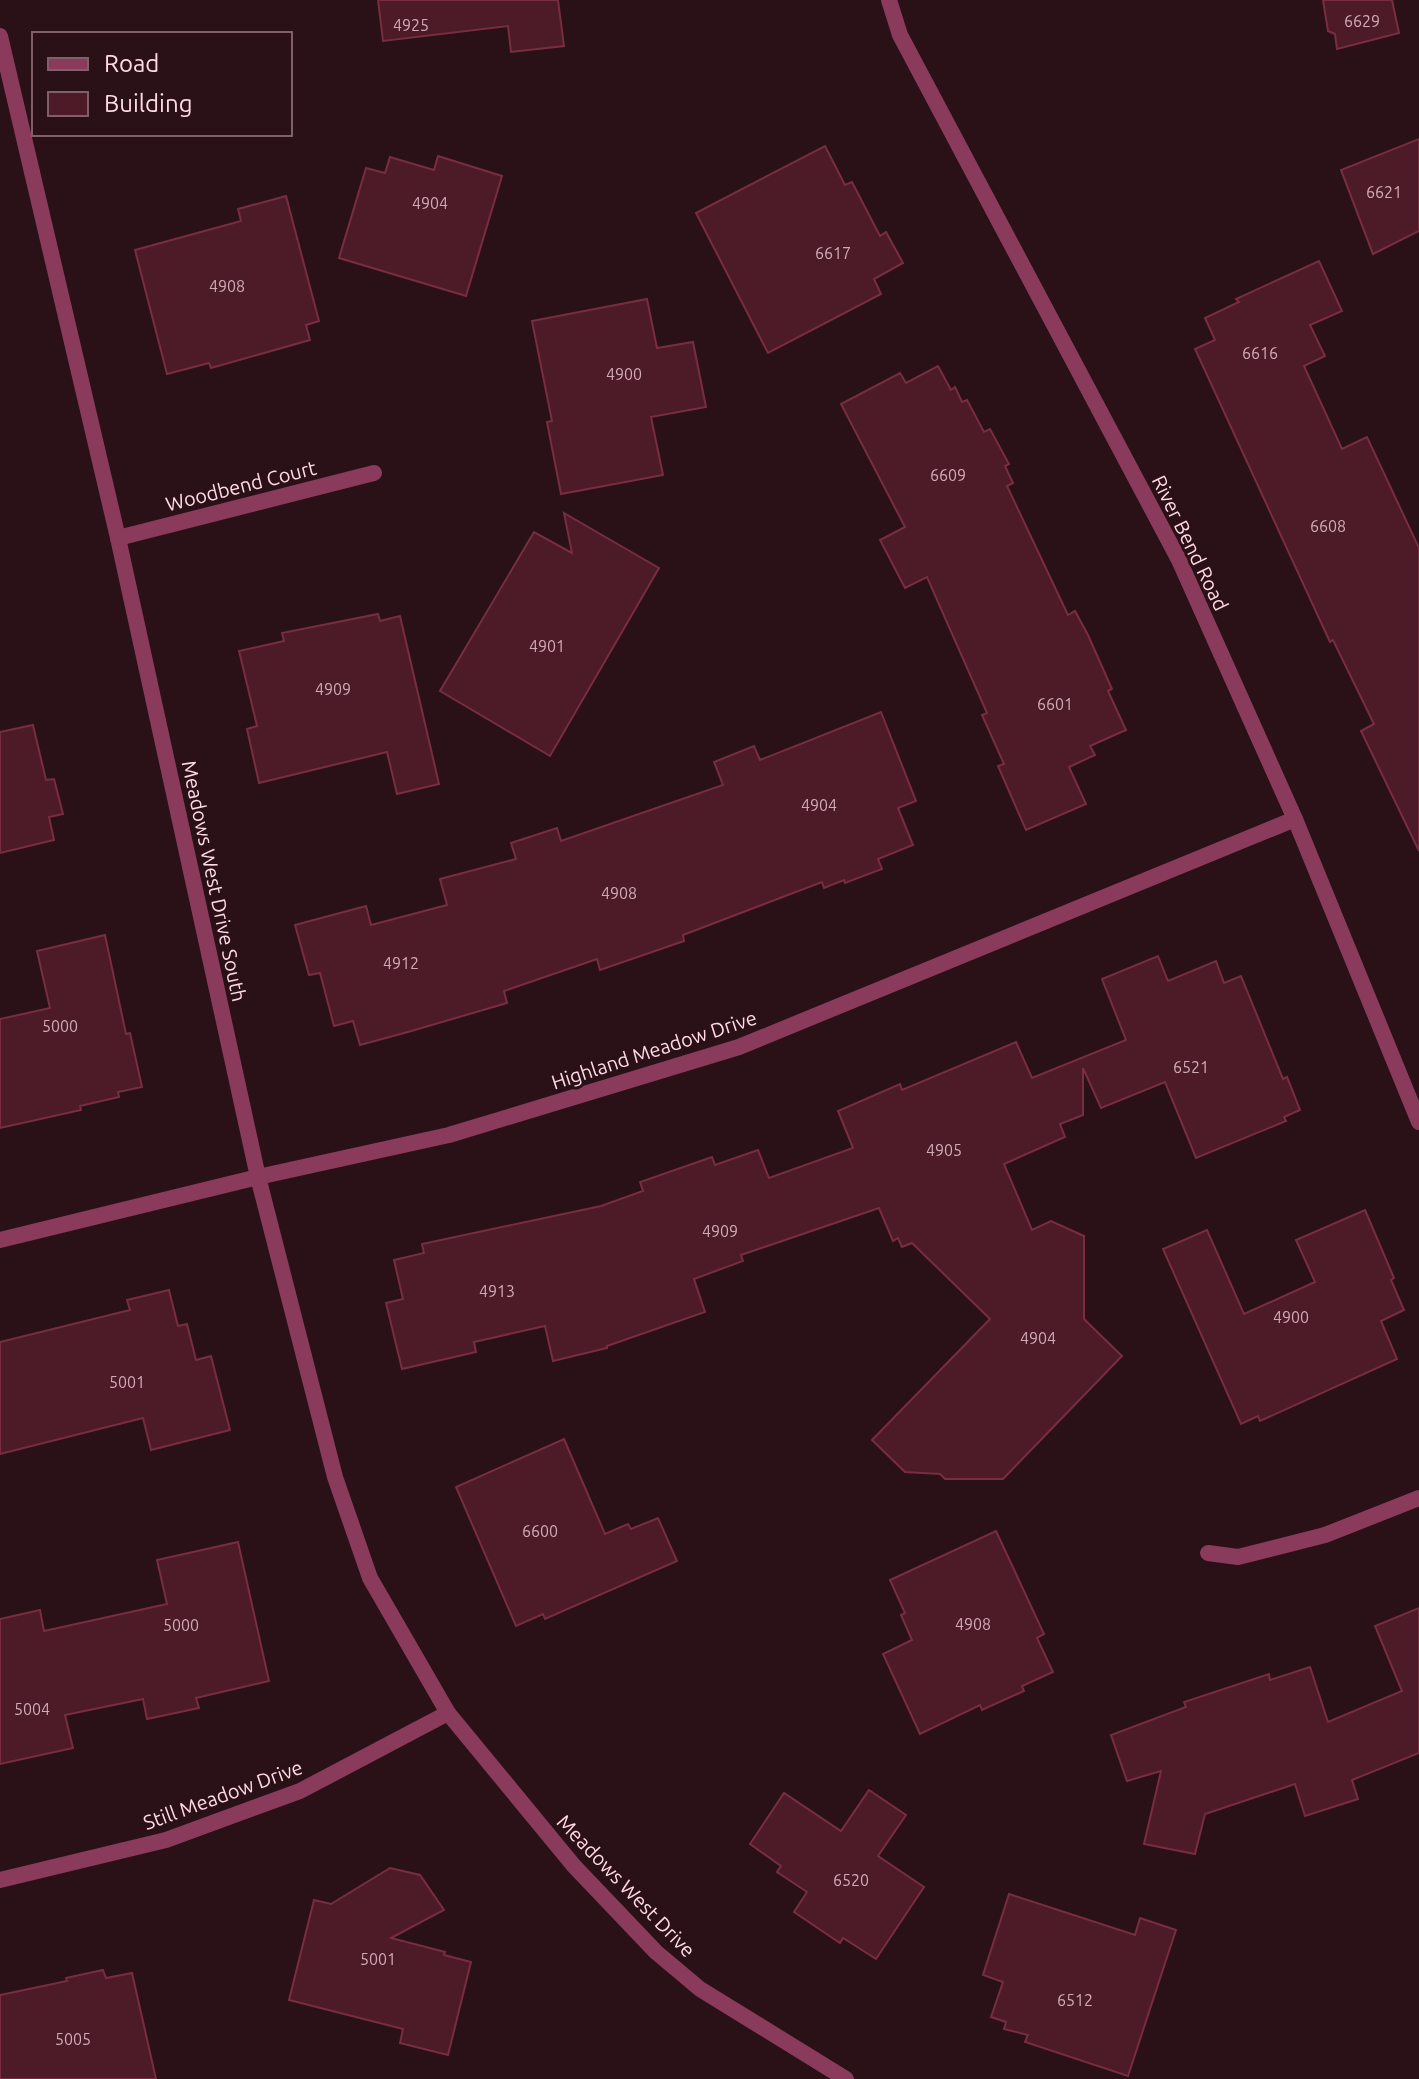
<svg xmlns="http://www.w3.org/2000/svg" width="1419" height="2079" font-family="Ubuntu,sans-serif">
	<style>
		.building { fill: #4c1b27; stroke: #782d40; stroke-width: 2 }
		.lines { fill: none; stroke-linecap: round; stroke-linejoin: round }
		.minor { stroke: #8a3a5b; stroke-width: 16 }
		.labels { text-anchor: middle; stroke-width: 6; stroke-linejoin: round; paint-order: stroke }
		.number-label { font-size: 16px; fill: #d2aab6 }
		.street-label { font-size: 20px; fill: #ffd9e6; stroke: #2a1017 }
	</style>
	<rect width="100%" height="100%" fill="#2a1017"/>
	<g class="building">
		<polygon points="378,0 558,0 564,46 511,52 508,26 383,41"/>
		<polygon points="1323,0 1392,0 1399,33 1337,49 1335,34 1328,31"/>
		<polygon points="1419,139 1419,231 1373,254 1341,170"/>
		<polygon points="825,146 845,185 852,182 880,236 886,232 903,263 874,279 881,294 768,353 696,213"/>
		<polygon points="438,156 502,176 466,296 339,258 366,168 385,173 390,157 434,170"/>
		<polygon points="286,196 319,321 306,325 310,340 211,368 209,363 167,374 135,250 241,221 238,209"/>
		<polygon points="1319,261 1342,311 1310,325 1325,356 1304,366 1342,449 1367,437 1419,548 1419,851 1361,731 1374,724 1333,640 1330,642 1195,349 1215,340 1205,318 1239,302 1236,299"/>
		<polygon points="647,299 657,348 693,342 706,407 651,417 663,475 561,494 547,422 552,421 532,321"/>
		<polygon points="938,366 951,390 955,387 962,402 967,400 984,432 990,429 1009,464 1005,466 1013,483 1007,486 1068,615 1075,611 1088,635 1112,689 1108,691 1126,730 1090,746 1095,755 1069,767 1086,804 1026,830 998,766 1004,764 982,715 987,713 927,577 905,588 880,540 905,527 841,404 900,373 906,383"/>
		<polygon points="564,513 659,568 550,756 440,691 534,532 572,553"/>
		<polygon points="378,614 380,621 400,616 439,784 397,794 387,752 259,783 247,729 257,726 239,651 284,641 282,633"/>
		<polygon points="881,712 916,801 898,808 913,845 878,859 882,869 845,883 844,880 824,888 822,882 683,935 684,941 600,970 597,959 504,991 507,1003 408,1032 360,1045 353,1021 334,1026 320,973 309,975 295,925 366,906 371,925 447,905 440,879 516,859 511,843 557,828 561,841 723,785 714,762 754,746 760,760"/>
		<polygon points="33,725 46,780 54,779 63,814 49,817 54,840 0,853 0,732"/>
		<polygon points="105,935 126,1034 130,1033 142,1087 118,1092 119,1097 80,1106 81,1110 0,1128 0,1019 50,1008 37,951"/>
		<polygon points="1158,956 1168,981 1216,961 1224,983 1241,976 1283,1079 1287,1077 1300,1110 1284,1117 1286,1121 1196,1158 1165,1082 1101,1108 1083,1068 1083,1115 1060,1124 1065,1137 1004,1164 1032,1230 1051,1221 1084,1236 1084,1319 1122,1356 1003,1479 945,1479 940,1474 905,1472 872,1440 990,1319 912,1243 902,1247 898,1238 893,1241 879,1208 741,1255 743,1261 694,1279 705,1312 607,1346 607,1348 553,1361 545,1326 474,1342 476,1352 402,1369 386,1303 403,1299 394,1260 424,1253 422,1244 601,1206 643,1191 640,1182 712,1157 715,1165 758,1150 769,1178 853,1148 838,1111 900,1084 902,1090 1016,1042 1032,1078 1126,1040 1102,979"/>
		<polygon points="1365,1210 1394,1278 1391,1280 1404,1310 1381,1321 1397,1359 1260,1421 1258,1416 1241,1424 1163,1249 1207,1230 1244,1314 1315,1282 1296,1240"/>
		<polygon points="169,1290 178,1326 187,1324 196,1360 211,1356 230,1430 151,1450 143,1418 0,1454 0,1342 130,1310 127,1300"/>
		<polygon points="564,1439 605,1534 628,1524 631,1529 658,1518 677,1561 545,1619 543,1614 516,1626 456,1487"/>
		<polygon points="996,1531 1044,1634 1037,1638 1053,1672 1022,1686 1024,1691 982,1710 980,1705 920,1734 883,1654 912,1640 901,1615 905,1613 890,1580"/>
		<polygon points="238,1542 269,1681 196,1698 199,1708 147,1719 143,1699 65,1715 73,1748 0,1764 0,1619 40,1610 44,1631 167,1604 157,1560"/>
		<polygon points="1419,1608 1419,1753 1352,1780 1358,1799 1305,1816 1295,1784 1205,1814 1195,1854 1144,1844 1161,1771 1127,1781 1111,1735 1186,1707 1184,1702 1269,1674 1270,1680 1310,1667 1328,1722 1402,1691 1375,1626"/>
		<polygon points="869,1790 906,1815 878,1856 924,1887 876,1959 843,1938 840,1943 794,1912 807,1892 777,1872 781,1866 750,1844 784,1793 841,1831"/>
		<polygon points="390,1868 420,1875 444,1910 391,1938 445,1952 444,1955 471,1962 448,2055 400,2043 403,2029 289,2000 314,1900 331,1904"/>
		<polygon points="1009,1894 1135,1935 1140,1918 1176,1930 1128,2076 1025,2042 1028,2035 1004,2029 1006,2022 991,2017 1003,1982 983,1975"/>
		<polygon points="103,1970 106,1978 132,1973 156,2079 0,2079 0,1995 67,1981 66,1978"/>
	</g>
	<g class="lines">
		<g class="minor">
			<polyline points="889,0 900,35 1179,560 1295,819 1419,1122"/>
			<polyline points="0,36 118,538 258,1177 335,1477 370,1578 448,1713 574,1866 656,1952 700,1989 846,2079"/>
			<polyline points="118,538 374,473"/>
			<polyline points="0,1240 258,1177 449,1135 739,1047 1295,819"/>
			<polyline points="1208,1553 1238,1557 1325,1535 1419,1498"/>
			<polyline points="0,1880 166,1840 300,1791 448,1713"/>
		</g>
	</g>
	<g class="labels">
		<g class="number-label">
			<text x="1362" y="27">6629</text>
			<text x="411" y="31">4925</text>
			<text x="1384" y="198">6621</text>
			<text x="430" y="209">4904</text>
			<text x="833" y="259">6617</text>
			<text x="227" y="292">4908</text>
			<text x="1260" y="359">6616</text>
			<text x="624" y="380">4900</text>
			<text x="948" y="481">6609</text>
			<text x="1328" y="532">6608</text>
			<text x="547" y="652">4901</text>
			<text x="333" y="695">4909</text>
			<text x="1055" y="710">6601</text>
			<text x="819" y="811">4904</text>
			<text x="619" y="899">4908</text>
			<text x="401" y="969">4912</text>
			<text x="60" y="1032">5000</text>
			<text x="1191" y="1073">6521</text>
			<text x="944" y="1156">4905</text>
			<text x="720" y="1237">4909</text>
			<text x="497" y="1297">4913</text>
			<text x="1291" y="1323">4900</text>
			<text x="1038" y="1344">4904</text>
			<text x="127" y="1388">5001</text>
			<text x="540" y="1537">6600</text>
			<text x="973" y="1630">4908</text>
			<text x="181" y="1631">5000</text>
			<text x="32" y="1715">5004</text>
			<text x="851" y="1886">6520</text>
			<text x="378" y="1965">5001</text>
			<text x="1075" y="2006">6512</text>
			<text x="73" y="2045">5005</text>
		</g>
		<g class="street-label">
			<text transform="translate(241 486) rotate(-14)" y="7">Woodbend Court</text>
			<text transform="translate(1190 543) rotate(64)" y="7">River Bend Road</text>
			<text transform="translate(214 881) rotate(78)" y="7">Meadows West Drive South</text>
			<text transform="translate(654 1050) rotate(-18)" y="7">Highland Meadow Drive</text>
			<text transform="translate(223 1795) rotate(-20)" y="7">Still Meadow Drive</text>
			<text transform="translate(626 1886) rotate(46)" y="7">Meadows West Drive</text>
		</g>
	</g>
	<rect x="32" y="32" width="260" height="104" fill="#2a1017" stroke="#7f606a" stroke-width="2"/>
	<rect x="48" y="58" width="40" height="12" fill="#8a3a5b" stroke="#7f606a" stroke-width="2"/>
	<text x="104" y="72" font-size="24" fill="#ffd9e6">Road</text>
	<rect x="48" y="92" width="40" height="24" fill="#4c1b27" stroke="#7f606a" stroke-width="2"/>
	<text x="104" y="112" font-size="24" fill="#ffd9e6">Building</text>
</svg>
